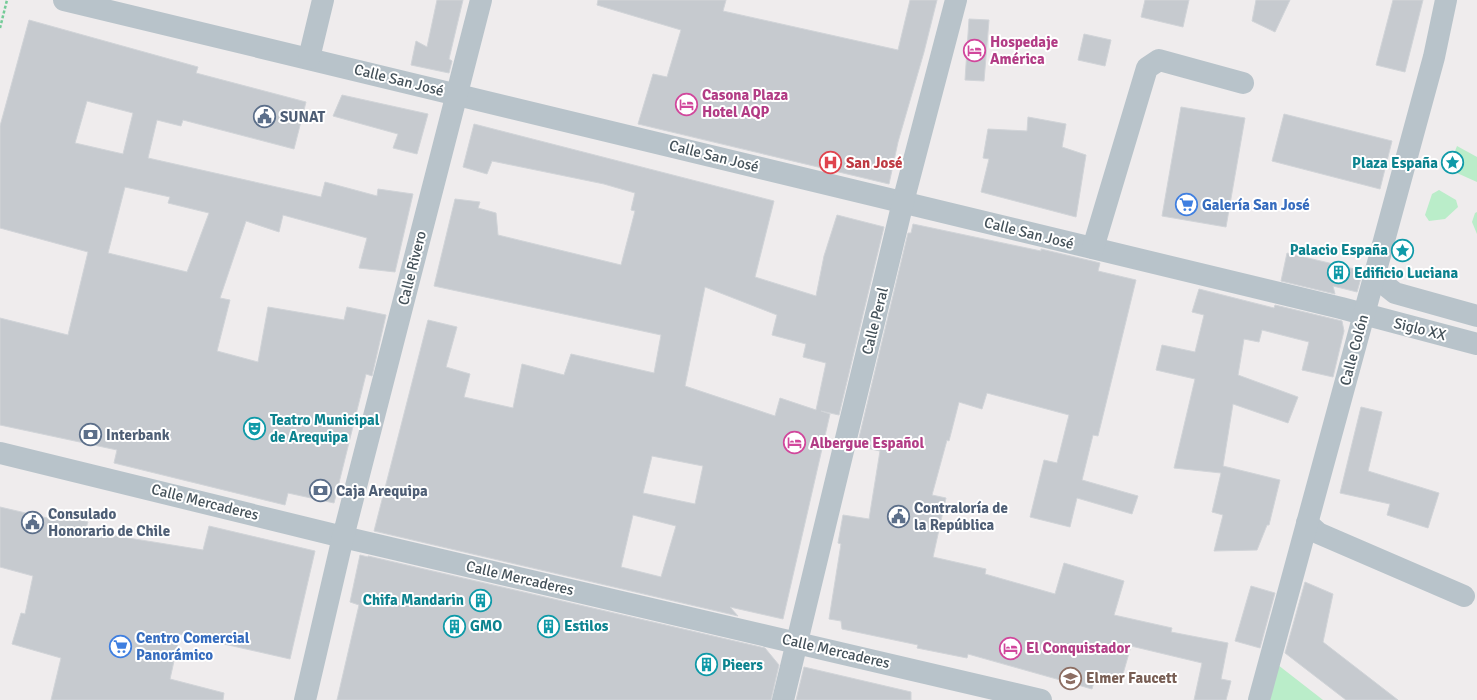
<svg xmlns="http://www.w3.org/2000/svg" width="1477" height="700" font-family="Signika,sans-serif">
	<style>
		.green { fill: #baedc9 }
		.building { fill: #c6cacf; stroke: #d1d4d8; fill-rule: evenodd }
		.lines { fill: none; stroke-linecap: round; stroke-linejoin: round }
		.path { stroke: #73cb97; stroke-width: 2.5; stroke-dasharray: 3 2; stroke-linecap: butt }
		.minor { stroke: #b8c3ca; stroke-width: 22 }
		.labels { text-anchor: middle; stroke-width: 4; stroke-linejoin: round; paint-order: stroke }
		.hotel-label { font-size: 15px; font-weight: bold; fill: #b23c85; stroke: #fff; text-anchor: start }
		.street-label { font-size: 15px; fill: #45525a; stroke: #fff }
		.service-label { font-size: 15px; font-weight: bold; fill: #4e5e75; stroke: #fff; text-anchor: start }
		.health-label { font-size: 15px; font-weight: bold; fill: #be3a42; stroke: #fff; text-anchor: start }
		.culture-label { font-size: 15px; font-weight: bold; fill: #0d838f; stroke: #fff; text-anchor: start }
		.shop-label { font-size: 15px; font-weight: bold; fill: #366cbe; stroke: #fff; text-anchor: start }
		.education-label { font-size: 15px; font-weight: bold; fill: #785e54; stroke: #fff; text-anchor: start }
	</style>
	<rect width="100%" height="100%" fill="#efeced"/>
	<g class="green">
		<polygon points="1457,146 1477,157 1477,182 1448,169"/>
		<polygon points="1439,190 1456,200 1458,207 1445,219 1429,221 1425,215 1432,194"/>
		<polygon points="1477,212 1477,234 1472,222 1475,213"/>
		<polygon points="1278,665 1323,700 1270,700"/>
	</g>
	<g class="building">
		<polygon points="437,0 463,0 449,59 452,61 449,73 411,65 416,41 427,47"/>
		<polygon points="598,0 726,0 723,11 898,50 910,0 937,0 924,52 898,142 889,184 638,124 653,74 667,77 681,30 597,5"/>
		<polygon points="1145,0 1189,0 1183,27 1141,17"/>
		<polygon points="1256,0 1290,0 1275,32 1252,21"/>
		<polygon points="1393,0 1423,0 1405,72 1376,65"/>
		<polygon points="969,19 989,20 984,81 965,80"/>
		<path d="M29,20l169,47 -2,6 110,29 -12,47 -111,-29 -2,6 -24,-6 -9,38 173,39 4,-15 52,14 1,-7 35,5 -18,78 -36,-4 8,-30 -84,-23 -4,17 -33,-11 -26,77 10,2 -13,51 41,11 10,-55 76,13 3,-13 39,8 -14,61 -6,-2 -32,129 -46,-10 -3,12 -171,-42 3,-13 -117,-25v-107l68,17 20,-83 -88,-24v-102zM87,101l46,12 -10,41 -48,-11zM125,187l45,10 -2,6 41,10 -22,59 -79,-19z"/>
		<polygon points="1084,34 1111,40 1105,66 1078,60"/>
		<polygon points="342,95 428,114 417,154 393,148 398,134 333,116"/>
		<polygon points="1181,107 1245,118 1226,227 1162,216"/>
		<polygon points="1284,114 1392,141 1380,189 1272,161"/>
		<polygon points="1028,117 1066,124 1062,147 1086,155 1076,217 981,192 989,159 983,158 988,129 1027,131"/>
		<path d="M474,124l300,77 -19,76 61,19 8,-40 13,-41 47,12 -45,188 -18,-4 9,3 -47,205 -53,-12 8,9 -364,-85 54,-211 29,7 -11,40 24,7 -6,23 49,11 9,-44 42,11 7,-21 83,19 7,-38 -227,-49 21,-87 25,3 -2,6 18,5 2,22 123,30 14,-54 -4,-1 4,-17 -31,-9 -112,-23 -5,13 -24,-7zM705,287l72,28 -5,20 34,9 -3,13 23,6 -10,47 -36,-12 -5,18 -90,-30zM652,456l51,10 -8,38 -52,-11zM633,515l43,11 -15,51 -40,-10z"/>
		<polygon points="913,224 1041,251 1041,249 1092,261 1100,263 1098,271 1136,280 1098,436 1093,435 1082,480 1138,496 1132,514 1077,498 1070,527 1030,517 1044,460 1057,463 1069,415 987,393 982,409 959,402 949,441 947,440 932,495 946,498 933,557 986,569 985,574 1055,594 1064,563 1124,581 1114,615 1172,628 1171,632 1228,643 1221,679 1231,681 1226,700 1194,700 1202,663 1131,646 1121,681 1096,675 1092,689 968,654 967,658 917,648 918,645 842,629 841,621 829,619 841,544 838,543 843,515 869,519 880,451 857,446 908,233 911,233"/>
		<polygon points="1287,253 1363,271 1357,292 1333,286 1335,294 1281,281"/>
		<polygon points="1199,289 1274,308 1275,305 1342,321 1344,331 1333,377 1302,370 1309,342 1262,330 1259,342 1244,339 1238,375 1298,397 1288,423 1233,404 1223,466 1280,480 1269,525 1267,525 1257,550 1214,551 1223,515 1212,512 1221,473 1174,468 1195,379 1156,370 1162,345 1195,352 1204,315 1192,312"/>
		<polygon points="1361,407 1382,412 1368,471 1439,493 1428,528 1387,515 1390,504 1340,493"/>
		<polygon points="0,507 56,520 57,513 88,522 85,531 203,550 209,526 315,551 290,659 180,634 170,679 224,693 223,700 51,700 61,658 12,644 21,613 25,614 33,576 0,567"/>
		<polygon points="360,555 368,557 368,556 765,648 779,665 771,700 337,700 359,605 350,602"/>
		<polygon points="1305,582 1333,594 1323,642 1398,700 1346,700 1285,653"/>
		<polygon points="1251,586 1275,593 1260,648 1235,641"/>
		<polygon points="804,667 911,692 911,700 796,700"/>
	</g>
	<g class="lines">
		<polyline class="path" points="0,28 7,0"/>
		<g class="minor">
			<polyline points="64,0 1341,308 1477,344"/>
			<polyline points="309,58 323,0"/>
			<polyline points="1093,248 1147,68 1159,60 1243,83"/>
			<polyline points="1375,277 1395,293 1477,316"/>
			<polyline points="0,453 343,537 1041,700"/>
			<polyline points="1307,523 1318,533 1464,596"/>
			<polyline points="305,700 343,537 481,0"/>
			<polyline points="783,700 903,202 956,0"/>
			<polyline points="1259,700 1434,57 1446,0"/>
		</g>
	</g>
	<defs>
		<symbol id="hotel-ring" viewBox="-11 -11 22 22"><circle r="9.5" fill="#fff" stroke="#d1479c" stroke-width="1.5"/><path d="M-6-4.5h1.5V1H6V5H4.5V3h-9V5H-6ZM-4 0a1.8 1.8 0 1 1 3.6 0ZM.5 0V-2.5h3Q6-2.5 6 0Z" fill="#d1479c"/></symbol>
		<symbol id="civic-ring" viewBox="-11 -11 22 22"><circle r="9.5" fill="#fff" stroke="#5c6f8a" stroke-width="1.5"/><path d="M-.6-6.5H3V-4.5H.6V-3L4-1V1h2V6H-6V1h2V-1L-.6-3ZM-1.2 2.5V6h2.4V2.5Z" fill="#5c6f8a"/></symbol>
		<symbol id="hospital-ring" viewBox="-11 -11 22 22"><circle r="9.5" fill="#fff" stroke="#e0444e" stroke-width="1.5"/><path d="M-5-5h3v3.5h4V-5h3V5h-3V1.5h-4V5h-3Z" fill="#e0444e"/></symbol>
		<symbol id="sight-ring" viewBox="-11 -11 22 22"><circle r="9.5" fill="#fff" stroke="#0f9aa8" stroke-width="1.5"/><path d="M0-6L1.8-2.2L6-1.7L2.9 1.2L3.7 5.4L0 3.3L-3.7 5.4L-2.9 1.2L-6-1.7L-1.8-2.2Z" fill="#0f9aa8"/></symbol>
		<symbol id="supermarket-ring" viewBox="-11 -11 22 22"><circle r="9.5" fill="#fff" stroke="#3f7fe0" stroke-width="1.5"/><path d="M-6-5.5h2.5l.6 2H6L4.5 2H-2.5L-4.4-4H-6ZM-1.5 3.2a1.3 1.3 0 1 0 .1 0ZM3 3.2a1.3 1.3 0 1 0 .1 0Z" fill="#3f7fe0"/></symbol>
		<symbol id="building-ring" viewBox="-11 -11 22 22"><circle r="9.5" fill="#fff" stroke="#0f9aa8" stroke-width="1.5"/><path d="M-4-6H4V6H1V3H-1V6H-4ZM-2.5-4.3h1.7v1.8h-1.7ZM.8-4.3h1.7v1.8H.8ZM-2.5-1h1.7V.8h-1.7ZM.8-1h1.7V.8H.8Z" fill="#0f9aa8"/></symbol>
		<symbol id="theatre-ring" viewBox="-11 -11 22 22"><circle r="9.5" fill="#fff" stroke="#0f9aa8" stroke-width="1.5"/><path d="M-5-5.5Q0-4 5-5.5V0Q5 5 0 6Q-5 5-5 0ZM-3.3-2.5H-1v1.5H-3.3ZM1-2.5H3.3v1.5H1ZM-2.8 1Q0 5.5 2.8 1Z" fill="#0f9aa8"/></symbol>
		<symbol id="bank-ring" viewBox="-11 -11 22 22"><circle r="9.5" fill="#fff" stroke="#5c6f8a" stroke-width="1.5"/><path d="M-6-4H6V4H-6ZM0-2.3a2.3 2.3 0 1 0 0 4.6a2.3 2.3 0 1 0 0-4.6Z" fill="#5c6f8a"/></symbol>
		<symbol id="school-ring" viewBox="-11 -11 22 22"><circle r="9.5" fill="#fff" stroke="#8d6e63" stroke-width="1.5"/><path d="M0-5L7-2L0 1L-7-2ZM-4 1L0 2.5L4 1V4Q0 6-4 4Z" fill="#8d6e63"/></symbol>
	</defs>
	<g fill-rule="evenodd">
		<use href="#hotel-ring" x="962" y="38" width="25" height="25"/>
		<use href="#hotel-ring" x="674" y="92" width="25" height="25"/>
		<use href="#civic-ring" x="252" y="104" width="25" height="25"/>
		<use href="#hospital-ring" x="818" y="150" width="25" height="25"/>
		<use href="#sight-ring" x="1440" y="150" width="25" height="25"/>
		<use href="#supermarket-ring" x="1174" y="192" width="25" height="25"/>
		<use href="#sight-ring" x="1390" y="238" width="25" height="25"/>
		<use href="#building-ring" x="1326" y="260" width="25" height="25"/>
		<use href="#theatre-ring" x="242" y="416" width="25" height="25"/>
		<use href="#bank-ring" x="78" y="422" width="25" height="25"/>
		<use href="#hotel-ring" x="782" y="430" width="25" height="25"/>
		<use href="#bank-ring" x="308" y="478" width="25" height="25"/>
		<use href="#civic-ring" x="886" y="504" width="25" height="25"/>
		<use href="#civic-ring" x="20" y="510" width="25" height="25"/>
		<use href="#building-ring" x="468" y="588" width="25" height="25"/>
		<use href="#building-ring" x="442" y="614" width="25" height="25"/>
		<use href="#building-ring" x="536" y="614" width="25" height="25"/>
		<use href="#supermarket-ring" x="108" y="634" width="25" height="25"/>
		<use href="#hotel-ring" x="998" y="636" width="25" height="25"/>
		<use href="#building-ring" x="694" y="652" width="25" height="25"/>
		<use href="#school-ring" x="1058" y="666" width="25" height="25"/>
	</g>
	<g class="labels">
		<g class="hotel-label">
			<text x="990" y="47">Hospedaje<tspan x="990" dy="17">América</tspan></text>
			<text x="702" y="100">Casona Plaza<tspan x="702" dy="17">Hotel AQP</tspan></text>
			<text x="810" y="448">Albergue Español</text>
			<text x="1026" y="653">El Conquistador</text>
		</g>
		<g class="street-label">
			<text transform="translate(399 80) rotate(14)" y="5">Calle San José</text>
			<text transform="translate(714 156) rotate(14)" y="5">Calle San José</text>
			<text transform="translate(1029 233) rotate(14)" y="5">Calle San José</text>
			<text transform="translate(412 268) rotate(-76)" y="5">Calle Rivero</text>
			<text transform="translate(875 321) rotate(-76)" y="5">Calle Peral</text>
			<text transform="translate(1420 329) rotate(14)" y="5">Siglo XX</text>
			<text transform="translate(1354 350) rotate(-75)" y="5">Calle Colón</text>
			<text transform="translate(205 502) rotate(14)" y="5">Calle Mercaderes</text>
			<text transform="translate(520 578) rotate(13)" y="5">Calle Mercaderes</text>
			<text transform="translate(836 651) rotate(13)" y="5">Calle Mercaderes</text>
		</g>
		<g class="service-label">
			<text x="280" y="122">SUNAT</text>
			<text x="106" y="440">Interbank</text>
			<text x="336" y="496">Caja Arequipa</text>
			<text x="914" y="513">Contraloría de<tspan x="914" dy="17">la República</tspan></text>
			<text x="48" y="519">Consulado<tspan x="48" dy="17">Honorario de Chile</tspan></text>
		</g>
		<g class="health-label">
			<text x="846" y="168">San José</text>
		</g>
		<g class="culture-label">
			<text x="1438" y="168" text-anchor="end">Plaza España</text>
			<text x="1388" y="255" text-anchor="end">Palacio España</text>
			<text x="1354" y="278">Edificio Luciana</text>
			<text x="270" y="425">Teatro Municipal<tspan x="270" dy="17">de Arequipa</tspan></text>
			<text x="464" y="605" text-anchor="end">Chifa Mandarin</text>
			<text x="470" y="631">GMO</text>
			<text x="564" y="631">Estilos</text>
			<text x="722" y="670">Pieers</text>
		</g>
		<g class="shop-label">
			<text x="1202" y="210">Galería San José</text>
			<text x="136" y="643">Centro Comercial<tspan x="136" dy="17">Panorámico</tspan></text>
		</g>
		<g class="education-label">
			<text x="1086" y="683">Elmer Faucett</text>
		</g>
	</g>
</svg>
